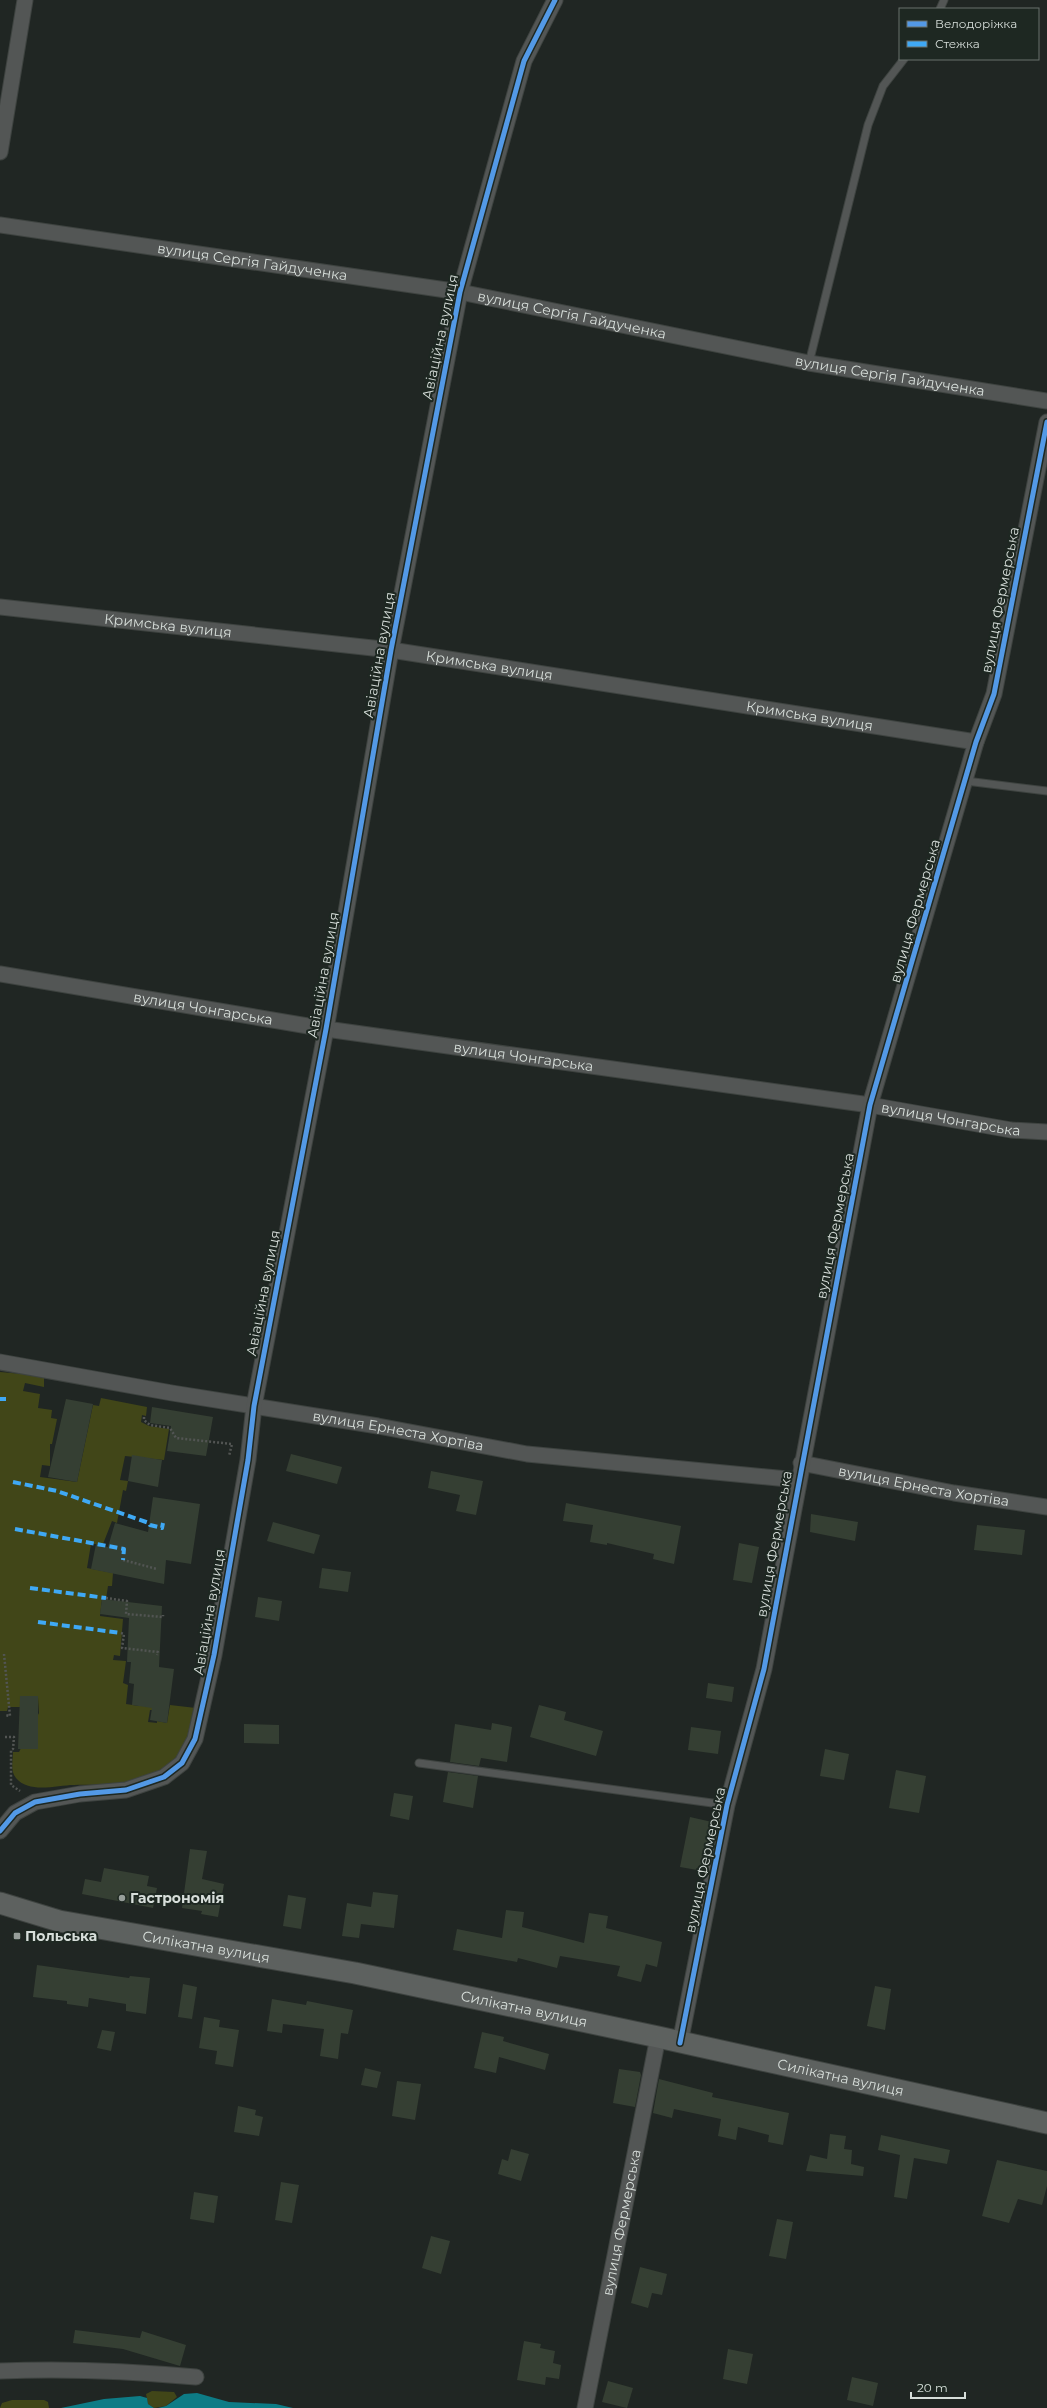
<svg xmlns="http://www.w3.org/2000/svg" width="1047" height="2408" viewBox="0 0 1047 2408" font-family="Montserrat,sans-serif">
<style>
.green{fill:#414618}
.water{fill:#0d7c86}
.building{fill:#353f33}
.lines{fill:none;stroke-linecap:round;stroke-linejoin:round}
.lane-casing{stroke:#3e4340;stroke-width:9}
.street-casing{stroke:#3e4340;stroke-width:17}
.secondary-casing{stroke:#3e4340;stroke-width:23}
.path{stroke:#525553;stroke-width:2.5;stroke-dasharray:2 2;stroke-linecap:butt}
.lane{stroke:#535655;stroke-width:7}
.street{stroke:#535655;stroke-width:15}
.secondary{stroke:#5d615f;stroke-width:21}
.quiet{stroke:#3fa9f5;stroke-width:4;stroke-dasharray:8 4;stroke-linecap:butt}
.cycleway-casing{stroke:#1e2822;stroke-width:8}
.cycleway{stroke:#5399e6;stroke-width:5}
.poi-dot{fill:#979e9a;stroke:#1e2822;stroke-width:1.5}
.labels{text-anchor:middle;stroke-width:4;stroke-linejoin:round;paint-order:stroke}
.street-label{font-size:14px;fill:#d7deda;stroke:#1e2822}
.poi-label{font-size:14px;font-weight:bold;fill:#d7deda;stroke:#1e2822;text-anchor:start}
</style>
<rect width="100%" height="100%" fill="#202623"/>
<g class="green">
<path d="M0 1372 44 1376V1387L25 1383 23 1391 40 1394 38 1408 52 1410 51 1418 57 1419 52 1444H50V1466L42 1465 40 1477 77 1482 93 1405 99 1406 101 1398 147 1407 146 1416 142 1415 141 1422 149 1426 169 1429 164 1460 125 1456 120 1480 128 1481 126 1491 123 1490 117 1523 112 1521 103 1544H91L87 1568 113 1573 112 1586H108L106 1599H102L100 1616 123 1619 120 1656 114 1655 113 1660 126 1661 123 1683 128 1685 126 1704 139 1706 140 1700 154 1702 153 1710H150L148 1722 157 1723V1721L167 1723 170 1705 196 1708C190 1734 184 1756 160 1772 135 1789 102 1784 74 1785 57 1785 29 1794 16 1778 10 1771 13 1760 13 1752H19L39 1713 38 1697 20 1696V1707H8L7 1711H0Z"/>
<path d="M152 2391 174 2392 177 2397 166 2406 154 2408 148 2404 146 2394Z"/>
<path d="M12 2400H44L48 2402 49 2408H0L2 2403Z"/>
</g>
<g class="water">
<path d="M197 2393 229 2402 276 2404 293 2408H158L166 2406 184 2394Z"/>
<path d="M140 2396 147 2398 148 2404 154 2408H61L104 2399Z"/>
</g>
<g class="building">
<path d="M66 1399 93 1404 77 1482 48 1477Z"/>
<path d="M152 1407 213 1417 206 1456 167 1451 171 1426 150 1423Z"/>
<path d="M291 1454 342 1467 337 1484 286 1471Z"/>
<path d="M132 1455 162 1460 158 1487 128 1481Z"/>
<path d="M431 1471 483 1481 476 1515 456 1511 460 1495 428 1488Z"/>
<path d="M153 1497 200 1504 191 1564 166 1560 164 1584 91 1569 96 1544 108 1547 115 1523 148 1532Z"/>
<path d="M566 1503 681 1526 674 1564 653 1559 654 1554 607 1543V1545L590 1542 593 1525 563 1521Z"/>
<path d="M811 1514 858 1522 855 1541 810 1532Z"/>
<path d="M273 1522 320 1535 314 1554 267 1541Z"/>
<path d="M977 1525 1025 1530 1022 1555 974 1550Z"/>
<path d="M739 1543 759 1547 752 1583 733 1580Z"/>
<path d="M322 1568 351 1572 348 1592 319 1588Z"/>
<path d="M258 1597 282 1601 279 1621 255 1617Z"/>
<path d="M102 1599 162 1606 159 1667 174 1669 167 1723 150 1720 152 1708 132 1705 134 1684 129 1683 131 1662H127L129 1618 100 1614Z"/>
<path d="M708 1683 734 1687 732 1702 706 1698Z"/>
<path d="M20 1696H38V1749H18Z"/>
<path d="M539 1705 566 1712 564 1720 603 1731 596 1756 530 1737Z"/>
<path d="M492 1723 512 1727 507 1762 481 1758 479 1766 450 1762 455 1724 491 1730Z"/>
<path d="M244 1724 279 1725V1744L244 1743Z"/>
<path d="M691 1727 721 1731 718 1754 688 1750Z"/>
<path d="M825 1749 849 1754 844 1780 820 1776Z"/>
<path d="M896 1770 926 1776 919 1813 889 1808Z"/>
<path d="M448 1772 478 1776 473 1808 443 1802Z"/>
<path d="M394 1793 413 1796 409 1820 390 1816Z"/>
<path d="M690 1817 712 1822 703 1871 680 1867Z"/>
<path d="M190 1849 207 1851 202 1879 224 1884 218 1917 201 1914 202 1911 182 1908Z"/>
<path d="M104 1868 149 1876 147 1886 157 1888 153 1908 82 1894 85 1879 101 1882Z"/>
<path d="M373 1892 398 1895 394 1928 361 1924 359 1938 342 1936 347 1903 371 1907Z"/>
<path d="M288 1895 306 1898 301 1929 283 1926Z"/>
<path d="M506 1910 524 1912 522 1927 584 1943 589 1913 608 1916 606 1928 662 1942 657 1967 646 1964 641 1982 617 1976 620 1966 560 1956 557 1968 518 1958 517 1962 453 1950 457 1929 502 1938Z"/>
<path d="M37 1965 129 1978 130 1976 150 1978 146 2014 126 2011V2004L89 1998 88 2007 67 2004V2001L33 1997Z"/>
<path d="M183 1984 197 1987 192 2019 178 2017Z"/>
<path d="M875 1986 891 1989 885 2030 867 2026Z"/>
<path d="M272 1999 306 2005 307 2001 353 2010 348 2034 341 2033 338 2059 320 2056 324 2029 283 2024 282 2033 267 2031Z"/>
<path d="M204 2017 220 2020 219 2027 239 2030 233 2067 215 2064 217 2051 199 2048Z"/>
<path d="M102 2030 115 2032 111 2051 97 2048Z"/>
<path d="M482 2032 504 2037 503 2041 549 2054 545 2070 499 2057 496 2073 474 2068Z"/>
<path d="M365 2068 381 2072 377 2088 361 2085Z"/>
<path d="M619 2069 640 2072 641 2075 635 2107 613 2103Z"/>
<path d="M659 2079 713 2093 712 2097 789 2113 783 2145 768 2142 769 2135 738 2127 736 2140 718 2136 721 2119 674 2109 672 2118 653 2113Z"/>
<path d="M397 2081 421 2084 415 2120 392 2116Z"/>
<path d="M238 2106 256 2110 255 2115 263 2117 259 2136 234 2132Z"/>
<path d="M830 2134 846 2136 844 2149 852 2150 851 2164 864 2167 863 2176 806 2171 810 2155 827 2159Z"/>
<path d="M881 2135 950 2150 947 2164 914 2158 907 2199 894 2197 900 2155 878 2150Z"/>
<path d="M511 2149 529 2154 521 2181 498 2174 502 2159 508 2161Z"/>
<path d="M997 2160 1047 2171V2186L1042 2205 1018 2199 1009 2223 982 2216Z"/>
<path d="M281 2182 299 2185 292 2223 275 2220Z"/>
<path d="M194 2192 218 2196 214 2223 190 2219Z"/>
<path d="M777 2219 793 2222 786 2259 769 2256Z"/>
<path d="M431 2236 450 2241 441 2274 422 2268Z"/>
<path d="M640 2267 667 2274 662 2295 652 2293 648 2308 631 2303Z"/>
<path d="M75 2330 140 2338 142 2331 186 2345 180 2366 123 2349 73 2343Z"/>
<path d="M524 2341 541 2344 540 2348 555 2351 553 2363 561 2365 559 2379 546 2377 545 2385 517 2380Z"/>
<path d="M728 2349 753 2354 747 2384 723 2379Z"/>
<path d="M852 2377 878 2383 873 2406 847 2400Z"/>
<path d="M608 2381 633 2388 627 2408 602 2402Z"/>
</g>
<g class="lines">
<g class="lane-casing">
<g id="lane">
<path d="M940 9 944 0"/>
<path d="M809 363 868 125 883 86 904 59"/>
<path d="M966 781 1047 791"/>
<path d="M419 1763 727 1805"/>
</g>
</g>
<g class="street-casing">
<g id="street">
<path d="M0 152 25 0"/>
<path id="s1" d="M0 225 460 292 809 363 1047 401"/>
<path id="s2" d="M0 607 391 650 976 742"/>
<path id="s3" d="M0 974 326 1029 870 1105 1011 1130 1047 1132"/>
<path id="s4" d="M0 1362 172 1393 378 1426 527 1454 798 1480"/>
<path id="s5" d="M801 1463 954 1493 1047 1507"/>
<path d="M0 1831 15 1813 35 1802 80 1794 126 1790 164 1777 182 1763 195 1739 214 1655 248 1460 254 1406 326 1029 391 650 460 292 524 61 555 0"/>
<path d="M680 2043 727 1805 764 1669 870 1105 976 742 994 694 1047 422"/>
<path d="M0 2371C66 2368 130 2371 196 2377"/>
<path id="s6" d="M585 2408 658 2037"/>
</g>
</g>
<g class="secondary-casing">
<g id="secondary">
<path id="s7" d="M0 1903 59 1921 355 1973 658 2037 1047 2123"/>
</g>
</g>
<g class="path">
<path d="M144 1417V1420L150 1425 170 1428 176 1438 232 1444 229 1456"/>
<path d="M123 1560 157 1569"/>
<path d="M106 1598 127 1601 126 1614 163 1617V1615"/>
<path d="M121 1633 124 1634 122 1648 158 1652 157 1655"/>
<path d="M4 1654 10 1716 5 1715"/>
<path d="M5 1737H14L13 1749 11 1750V1785L20 1791"/>
</g>
<use href="#lane" class="lane"/>
<use href="#street" class="street"/>
<use href="#secondary" class="secondary"/>
<g class="quiet">
<path d="M0 1399H6"/>
<path d="M13 1482 57 1491 149 1523 150 1525 162 1528 163 1523"/>
<path d="M15 1529 124 1549 123 1560"/>
<path d="M30 1588 106 1598"/>
<path d="M38 1622 121 1633"/>
</g>
<g class="cycleway-casing">
<g id="cycleway">
<path d="M0 1831 15 1813 35 1802 80 1794 126 1790 164 1777 182 1763 195 1739 214 1655 248 1460 254 1406 326 1029 391 650 460 292 524 61 555 0"/>
<path d="M680 2043 727 1805 764 1669 870 1105 976 742 994 694 1047 422"/>
</g>
</g>
<use href="#cycleway" class="cycleway"/>
</g>
<g class="poi-dot">
<circle cx="122" cy="1898" r="4"/>
<rect x="13" y="1932" width="8" height="8" rx="2"/>
</g>
<g class="labels">
<g class="street-label">
<text dy="5" stroke="none"><textPath href="#s1" startOffset="255">вулиця Сергія Гайдученка</textPath></text>
<text dy="5" stroke="none"><textPath href="#s1" startOffset="579">вулиця Сергія Гайдученка</textPath></text>
<text transform="translate(440 337) rotate(-78)" y="5">Авіаційна вулиця</text>
<text dy="5" stroke="none"><textPath href="#s1" startOffset="903">вулиця Сергія Гайдученка</textPath></text>
<text transform="translate(1000 600) rotate(-79)" y="5">вулиця Фермерська</text>
<text dy="5" stroke="none"><textPath href="#s2" startOffset="169">Кримська вулиця</textPath></text>
<text transform="translate(379 655) rotate(-80)" y="5">Авіаційна вулиця</text>
<text dy="5" stroke="none"><textPath href="#s2" startOffset="493">Кримська вулиця</textPath></text>
<text dy="5" stroke="none"><textPath href="#s2" startOffset="817">Кримська вулиця</textPath></text>
<text transform="translate(915 911) rotate(-74)" y="5">вулиця Фермерська</text>
<text transform="translate(323 975) rotate(-80)" y="5">Авіаційна вулиця</text>
<text dy="5" stroke="none"><textPath href="#s3" startOffset="206">вулиця Чонгарська</textPath></text>
<text dy="5" stroke="none"><textPath href="#s3" startOffset="530">вулиця Чонгарська</textPath></text>
<text dy="5" stroke="none"><textPath href="#s3" startOffset="962">вулиця Чонгарська</textPath></text>
<text transform="translate(835 1226) rotate(-79)" y="5">вулиця Фермерська</text>
<text transform="translate(263 1293) rotate(-79)" y="5">Авіаційна вулиця</text>
<text dy="5" stroke="none"><textPath href="#s4" startOffset="404">вулиця Ернеста Хортіва</textPath></text>
<text dy="5" stroke="none"><textPath href="#s5" startOffset="125">вулиця Ернеста Хортіва</textPath></text>
<text transform="translate(774 1544) rotate(-80)" y="5">вулиця Фермерська</text>
<text transform="translate(209 1612) rotate(-80)" y="5">Авіаційна вулиця</text>
<text transform="translate(705 1860) rotate(-78)" y="5">вулиця Фермерська</text>
<text dy="5" stroke="none"><textPath href="#s7" startOffset="211">Силікатна вулиця</textPath></text>
<text dy="5" stroke="none"><textPath href="#s7" startOffset="535">Силікатна вулиця</textPath></text>
<text dy="5" stroke="none"><textPath href="#s7" startOffset="859">Силікатна вулиця</textPath></text>
<text dy="5" stroke="none"><textPath href="#s6" startOffset="189">вулиця Фермерська</textPath></text>
</g>
<g class="poi-label">
<text x="130" y="1903">Гастрономія</text>
<text x="25" y="1941">Польська</text>
</g>
</g>
<rect x="899" y="8" width="140" height="52" fill="#1e2822" stroke="#68716c"/>
<rect x="907" y="21" width="20" height="6" fill="#5399e6" stroke="#68716c"/>
<text x="935" y="28" font-size="12" fill="#d7deda">Велодоріжка</text>
<rect x="907" y="41" width="20" height="6" fill="#3fa9f5" stroke="#68716c"/>
<text x="935" y="48" font-size="12" fill="#d7deda">Стежка</text>
<path d="M911 2392v6h54v-6" fill="none" stroke="#d7deda" stroke-width="2"/>
<text x="917" y="2392" font-size="12" fill="#d7deda" stroke="#1e2822" stroke-width="3" paint-order="stroke">20 m</text>
</svg>
